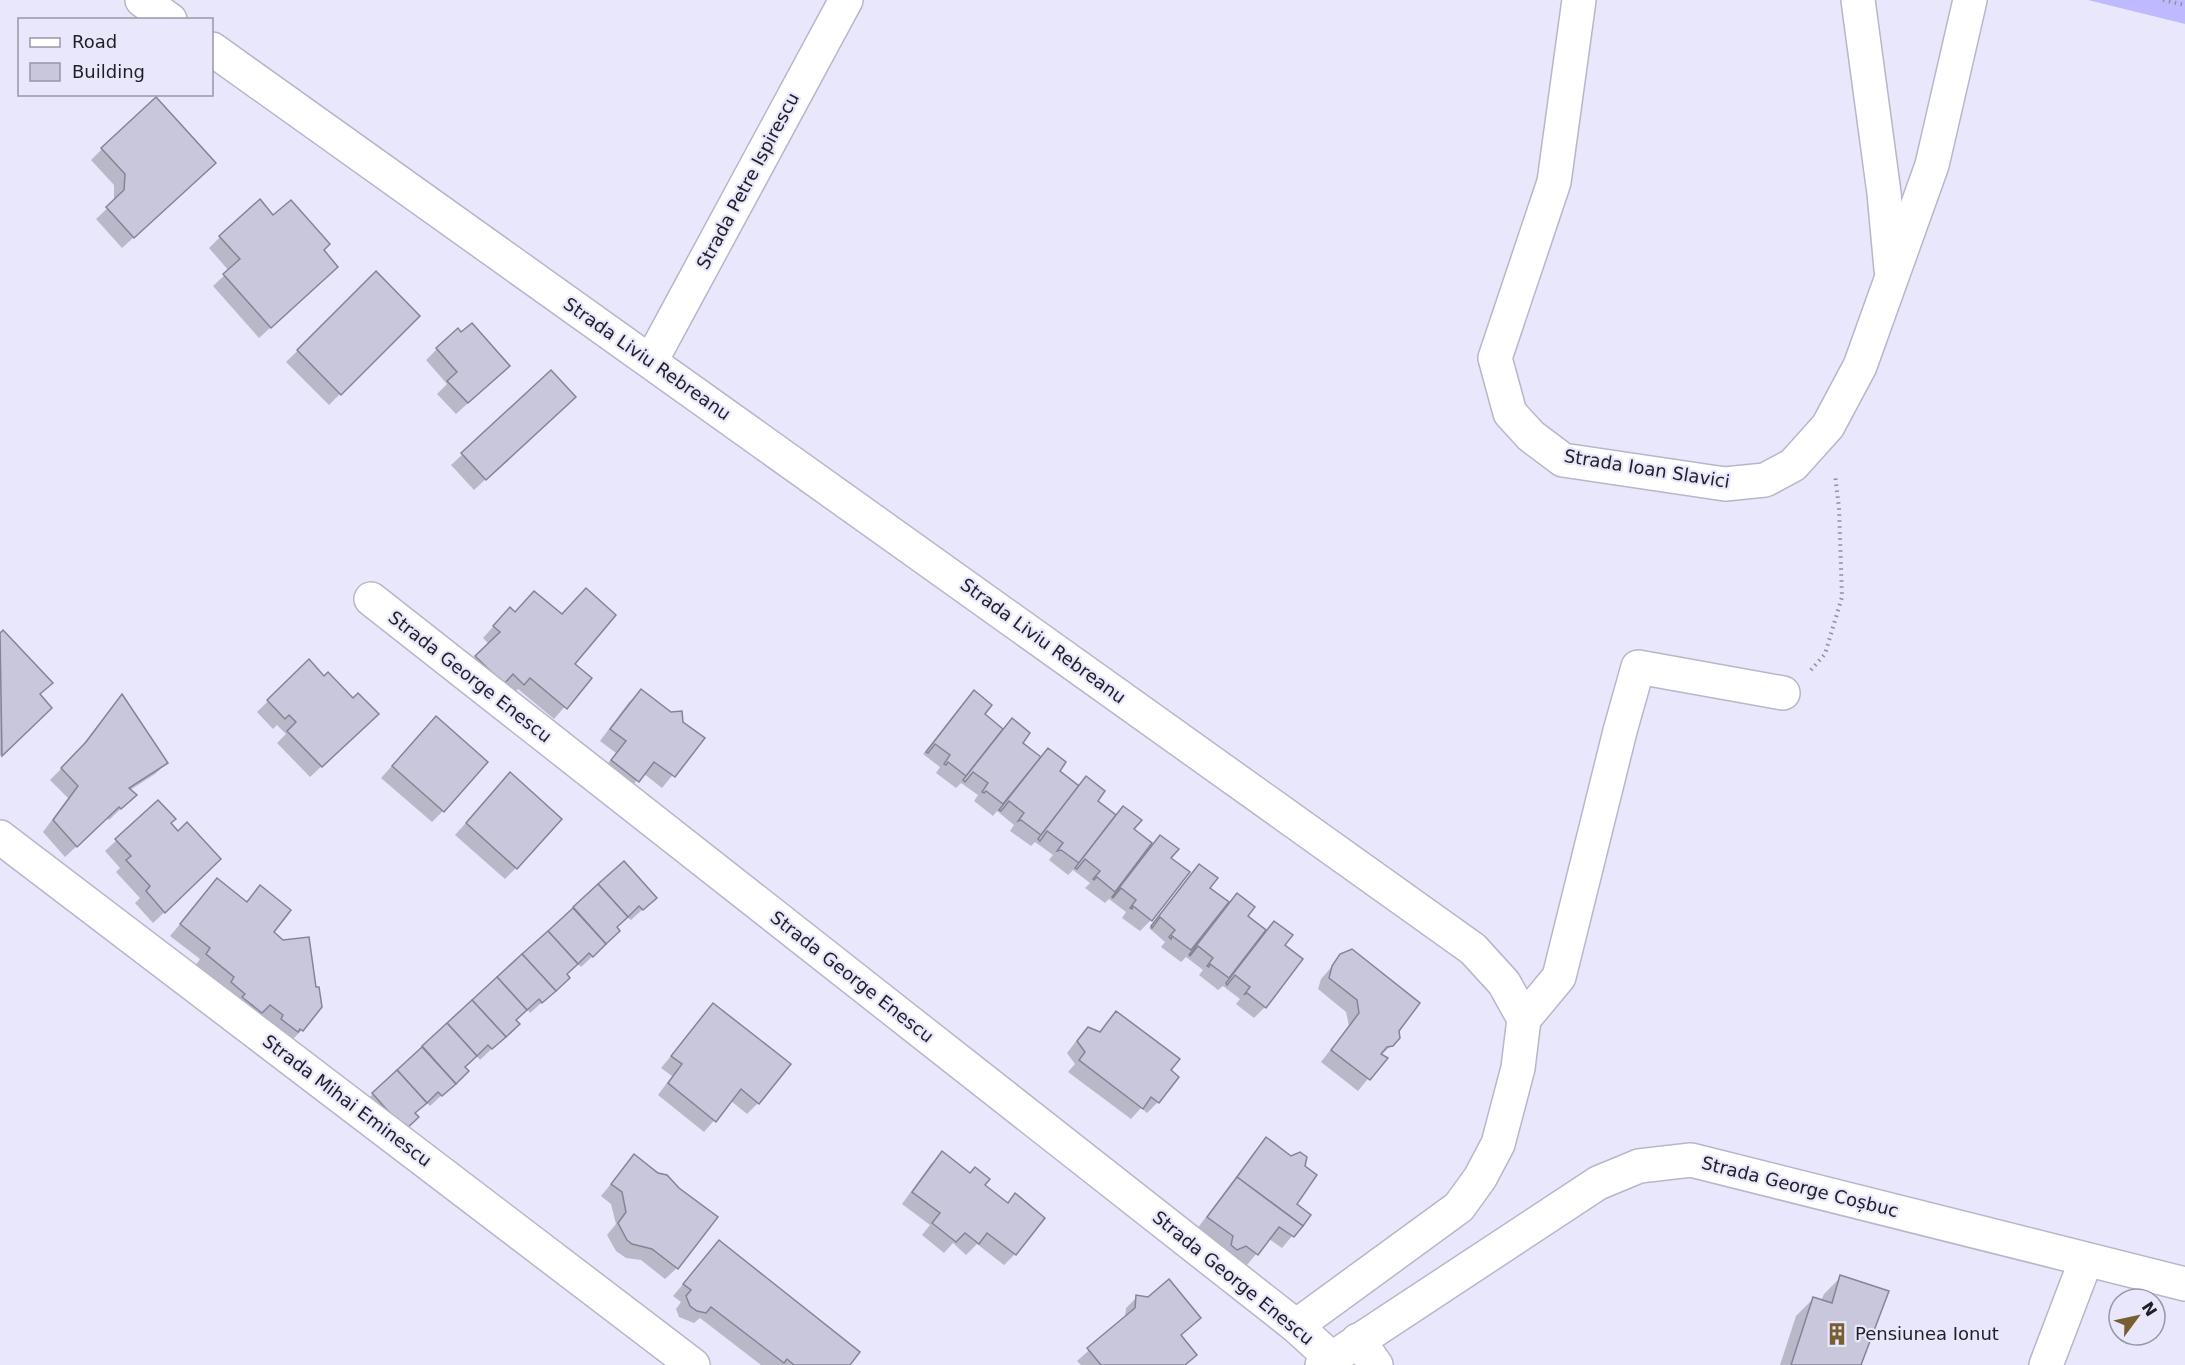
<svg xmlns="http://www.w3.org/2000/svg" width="2185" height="1365" viewBox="0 0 2185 1365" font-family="'DejaVu Sans',sans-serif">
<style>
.green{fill:#bfb9ff}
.shadow{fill:#0003}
.building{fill:#c8c7dc;stroke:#858497;stroke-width:1.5}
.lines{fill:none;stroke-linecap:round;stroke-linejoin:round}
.street-casing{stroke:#b7b6ca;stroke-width:36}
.path{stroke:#90909e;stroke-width:4;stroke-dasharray:1.5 4.5;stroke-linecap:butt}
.street{stroke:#fff;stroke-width:33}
.labels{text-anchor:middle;stroke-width:4.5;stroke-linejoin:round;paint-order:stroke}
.street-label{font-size:18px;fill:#1f1f26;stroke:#e8e7fc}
.poi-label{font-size:18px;fill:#1f1f26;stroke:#e8e7fc;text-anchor:start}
</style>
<rect width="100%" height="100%" fill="#e8e7fc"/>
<path class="green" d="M2088 0H2185V24Z"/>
<g class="shadow">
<path d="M102 149 203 174 122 248 96 219 114 202V185L91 160Z"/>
<path d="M273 217 322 250 325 278 259 338 213 286 229 271 209 248 220 237Z"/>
<path d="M376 274 418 316 329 405 286 362Z"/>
<path d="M437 349 497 377 456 414 437 394 447 384 426 360Z"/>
<path d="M562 408 474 490 451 465 463 454Z"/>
<path d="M514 613 561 616 573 664 590 678 554 719 518 689 512 695 465 668 489 644 483 638 498 621Z"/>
<path d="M3 632 39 695V719L0 756V635Z"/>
<path d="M309 661 366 725 310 777 277 743 286 734 277 725 273 729 257 712Z"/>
<path d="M641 691 703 738 662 788 643 773 627 792 601 772 616 753 600 741 629 702Z"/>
<path d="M974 692 983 715 1002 730 1012 720 1021 743 1040 758 1048 750 1058 771 1115 816 1123 808 1132 829 1152 845 1160 837 1169 859 1151 920 1140 931 1122 918 1126 912 1109 899 1105 903 1085 888 1090 883 1073 870 1068 875 1049 860 1053 855 1035 842 1031 846 1010 831 1014 825 997 811 993 816 974 801 978 795 961 783 956 788 936 773 940 767 923 754 963 703Z"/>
<path d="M122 697 167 763 155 774 130 790 135 795 109 820 107 818 65 857 43 832 68 798 50 780 75 755 111 708Z"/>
<path d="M425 729 443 811 432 822 381 778Z"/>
<path d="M499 786 516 868 505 879 455 835Z"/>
<path d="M158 802 170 823 208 871 153 923 135 903 140 898 116 872 120 868 105 851Z"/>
<path d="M624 863 643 909 631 920 627 917 615 928 607 943 581 967 577 963 565 974 557 989 530 1013 527 1009 514 1021 506 1035 480 1060 476 1055 464 1067 456 1082 430 1106 426 1102 414 1114 393 1140 361 1105Z"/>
<path d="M1199 866 1208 888 1228 903 1237 895 1246 916 1266 931 1274 923 1283 945 1265 1007 1254 1018 1236 1004 1240 999 1223 986 1218 990 1199 975 1203 970 1186 957 1181 962 1161 947 1165 942 1149 928 1188 878Z"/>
<path d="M217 880 245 903 260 887 302 1030 291 1041 195 966 200 959 170 936Z"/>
<path d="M1341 956 1392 1045 1381 1055 1385 1058 1358 1091 1321 1062 1349 1026 1346 1012 1318 989 1321 979Z"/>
<path d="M714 1005 758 1103 747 1114 731 1101 704 1132 658 1095 672 1076 661 1068Z"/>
<path d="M1117 1013 1169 1071 1158 1102 1147 1113 1141 1108 1131 1119 1068 1072 1075 1064 1067 1053 1077 1040 1089 1029 1099 1033Z"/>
<path d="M1266 1139 1295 1204 1309 1216 1282 1248 1269 1239 1246 1266 1197 1229 1255 1151Z"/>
<path d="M942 1153 1007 1204 1015 1195V1254L1004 1265 977 1244 966 1255 953 1243 944 1253 922 1235 930 1225 902 1204 931 1164Z"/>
<path d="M634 1156 677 1268 665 1279 641 1260 626 1258 616 1251 607 1235 616 1224 611 1204 601 1196Z"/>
<path d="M719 1242 848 1365H761L700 1318 694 1323 679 1317 676 1309 681 1302 673 1296Z"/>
<path d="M1841 1277 1859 1365H1780L1796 1316 1813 1299 1821 1301 1824 1294Z"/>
<path d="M1137 1297 1199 1318 1180 1336 1195 1355 1185 1365H1081L1077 1361 1125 1318 1126 1308Z"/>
</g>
<g class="building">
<path d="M156 97 216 163 134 238 106 207 124 190 125 174 101 148Z"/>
<path d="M260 199 273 215 291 200 330 244 324 250 338 267 271 328 223 274 240 259 219 236Z"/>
<path d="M376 271 420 316 341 395 297 350Z"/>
<path d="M472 323 510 366 468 403 447 381 457 372 436 348 458 328 461 332Z"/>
<path d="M551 370 576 397 486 480 461 453Z"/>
<path d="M586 588 616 615 575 664 592 678 567 709 530 678 524 685 513 674 504 684 475 656 500 632 493 626 510 607 515 612 534 591 562 614Z"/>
<path d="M3 630 53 683 40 694 52 708 2 756 0 633Z"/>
<path d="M309 659 324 676 328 672 353 698 358 693 379 714 322 767 287 731 296 722 289 715 285 719 267 700Z"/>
<path d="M641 689 671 712 682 711 683 722 705 738 675 777 654 762 639 782 611 760 626 741 610 729Z"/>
<path d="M974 690 992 705 985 714 1003 729 966 776 948 762 946 765 944 764 950 755 935 744 928 753 926 752Z"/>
<path d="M122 694 168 763 129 788 137 795 121 809 119 807 77 847 53 820 78 786 61 768 86 742Z"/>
<path d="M436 716 488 762 444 812 392 766Z"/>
<path d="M1012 718 1030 733 1023 743 1041 757 1003 804 986 791 984 793 982 792 988 783 973 772 965 782 963 780Z"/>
<path d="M1048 748 1066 762 1060 771 1079 786 1041 835 1021 820 1018 821 1024 813 1009 801 1001 811 999 810Z"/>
<path d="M510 772 562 819 517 869 466 823Z"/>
<path d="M1086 776 1105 791 1098 801 1116 815 1079 863 1061 850 1057 851 1063 843 1047 831 1040 841 1038 839Z"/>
<path d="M158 800 176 819 171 823 178 831 187 822 221 859 165 913 146 891 150 886 126 860 131 856 115 839Z"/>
<path d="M1123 806 1142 820 1134 829 1152 843 1115 892 1097 877 1094 880 1093 879 1100 871 1085 859 1077 869 1075 868Z"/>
<path d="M1160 835 1179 849 1171 858 1190 872 1152 921 1133 906 1132 909 1130 908 1136 900 1121 888 1113 898 1112 897Z"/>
<path d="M624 861 657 898 643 910 639 906 628 917 598 884Z"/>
<path d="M1199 864 1218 878 1210 888 1229 902 1191 950 1172 936 1171 939 1169 937 1175 930 1160 917 1152 928 1151 926Z"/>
<path d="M217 878 247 902 260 885 291 910 274 932 283 940 309 937 316 987H319L322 1007 303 1031 300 1029 298 1032 281 1019 283 1015 270 1005 262 1013 242 997 245 994 231 982 234 977 206 954 210 948 180 924Z"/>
<path d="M598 884 628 917 617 927 620 931 606 944 573 907Z"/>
<path d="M1237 893 1255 907 1248 916 1266 930 1229 978 1210 964 1209 967 1207 966 1213 958 1198 946 1190 956 1189 955Z"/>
<path d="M573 908 606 944 593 957 589 953 578 964 548 931Z"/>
<path d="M1274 921 1293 935 1285 945 1303 959 1266 1008 1247 993 1244 995 1250 987 1235 975 1227 985 1226 983Z"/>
<path d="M548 931 578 964 567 974 570 978 556 991 522 954Z"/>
<path d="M1352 949 1420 1003 1399 1031 1400 1038 1393 1046 1387 1047 1381 1054 1388 1058 1370 1080 1331 1050 1359 1013 1357 1000 1329 978 1332 966 1340 954Z"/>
<path d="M522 954 556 991 542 1003 539 999 527 1010 497 977Z"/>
<path d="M497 977 527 1010 516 1020 520 1024 506 1037 472 1000Z"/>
<path d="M472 1000 506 1037 492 1049 488 1045 477 1056 447 1023Z"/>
<path d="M713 1003 791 1064 759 1104 741 1089 716 1122 668 1083 682 1064 671 1056Z"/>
<path d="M1116 1011 1180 1059 1171 1070 1179 1077 1159 1103 1151 1097 1143 1109 1079 1060 1085 1052 1077 1041 1088 1027 1100 1032Z"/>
<path d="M447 1023 477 1056 465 1067 469 1071 456 1084 422 1046Z"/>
<path d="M422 1047 456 1084 442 1096 438 1092 427 1103 397 1070Z"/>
<path d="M397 1070 427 1103 415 1113 419 1117 405 1130 372 1093Z"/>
<path d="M1266 1137 1291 1156 1300 1152 1307 1157 1305 1166 1317 1175 1297 1204 1311 1215 1303 1226 1237 1177Z"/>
<path d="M942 1151 970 1173 975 1167 990 1179 985 1185 1008 1203 1015 1193 1045 1218 1016 1255 987 1233 979 1244 965 1233 956 1242 932 1223 940 1213 912 1192Z"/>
<path d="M634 1154 658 1173 667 1175 679 1188 718 1217 678 1269 652 1249 632 1244 627 1240 618 1223 626 1212 622 1192 611 1184Z"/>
<path d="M1237 1177 1303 1226 1294 1237 1279 1227 1258 1255 1246 1246 1237 1250 1231 1245 1233 1236 1207 1217Z"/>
<path d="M719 1240 860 1352 850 1365H794L787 1359 784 1363 711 1307 706 1313 697 1311 690 1306 686 1296 691 1290 683 1284Z"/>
<path d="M1840 1275 1889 1291 1861 1365H1791L1813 1297 1832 1303Z"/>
<path d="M1169 1279 1201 1318 1181 1335 1197 1355 1185 1365H1101L1087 1348 1135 1308 1136 1295 1148 1297Z"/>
</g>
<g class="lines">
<g class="street-casing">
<g id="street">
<path d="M142 0 170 20"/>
<path d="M1579 0 1554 182 1495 358 1510 413 1531 436 1563 460 1725 484 1765 480 1793 465 1828 426 1860 366 1932 165 1970 0"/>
<path d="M1858 0 1884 193 1891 269"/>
<path d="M212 49 1473 949 1504 983 1524 1019 1518 1068 1498 1144 1480 1178 1459 1207 1296 1326"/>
<path d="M651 361 846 0"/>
<path d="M371 599 1296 1326 1331 1358"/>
<path d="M0 837 693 1365"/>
<path d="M1524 1019 1559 977 1620 731 1638 667 1783 693"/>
<path d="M1358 1340 1376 1365"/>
<path d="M1322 1365 1598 1183 1639 1166 1691 1160 2185 1284"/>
<path d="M2046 1365 2086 1260"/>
</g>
</g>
<g class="path">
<path d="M2163 0 2185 5"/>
<path d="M1811 670 1825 654 1842 597 1839 508 1835 475"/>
</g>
<use href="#street" class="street"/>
</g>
<defs>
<g id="building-bare" transform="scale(1.8)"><path d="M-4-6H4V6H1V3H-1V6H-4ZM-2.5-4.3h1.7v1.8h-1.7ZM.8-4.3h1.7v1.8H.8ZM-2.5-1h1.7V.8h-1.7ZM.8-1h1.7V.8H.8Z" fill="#795e30" stroke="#e8e7fc" stroke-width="2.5" paint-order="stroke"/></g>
</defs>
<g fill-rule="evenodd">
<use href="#building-bare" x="1837" y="1334"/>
</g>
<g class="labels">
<g class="street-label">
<text transform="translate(748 181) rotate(-62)" y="6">Strada Petre Ispirescu</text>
<text transform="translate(647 359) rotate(35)" y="6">Strada Liviu Rebreanu</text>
<text transform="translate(1647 469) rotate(9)" y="6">Strada Ioan Slavici</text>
<text transform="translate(1043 641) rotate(36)" y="6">Strada Liviu Rebreanu</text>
<text transform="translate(470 677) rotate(38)" y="6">Strada George Enescu</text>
<text transform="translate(852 977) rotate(38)" y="6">Strada George Enescu</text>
<text transform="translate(347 1101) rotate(37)" y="6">Strada Mihai Eminescu</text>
<text transform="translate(1800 1187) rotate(14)" y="6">Strada George Coșbuc</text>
<text transform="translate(1233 1278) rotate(39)" y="6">Strada George Enescu</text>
</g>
<g class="poi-label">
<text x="1855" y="1340">Pensiunea Ionut</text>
</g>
</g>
<rect x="18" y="18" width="195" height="78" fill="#e8e7fc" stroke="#9897a6" stroke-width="1.5"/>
<rect x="30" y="38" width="30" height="9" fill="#ffffff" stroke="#9897a6" stroke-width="1.5"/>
<text x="72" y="48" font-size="18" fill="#1f1f26">Road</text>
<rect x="30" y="63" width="30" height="18" fill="#c8c7dc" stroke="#9897a6" stroke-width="1.5"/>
<text x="72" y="78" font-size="18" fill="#1f1f26">Building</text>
<g transform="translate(2137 1317) rotate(57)"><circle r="28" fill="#e8e7fc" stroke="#9897a6" stroke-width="1.5"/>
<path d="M0-4.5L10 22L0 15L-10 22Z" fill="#795e30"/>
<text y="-9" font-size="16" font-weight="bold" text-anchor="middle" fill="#1f1f26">N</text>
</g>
</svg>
